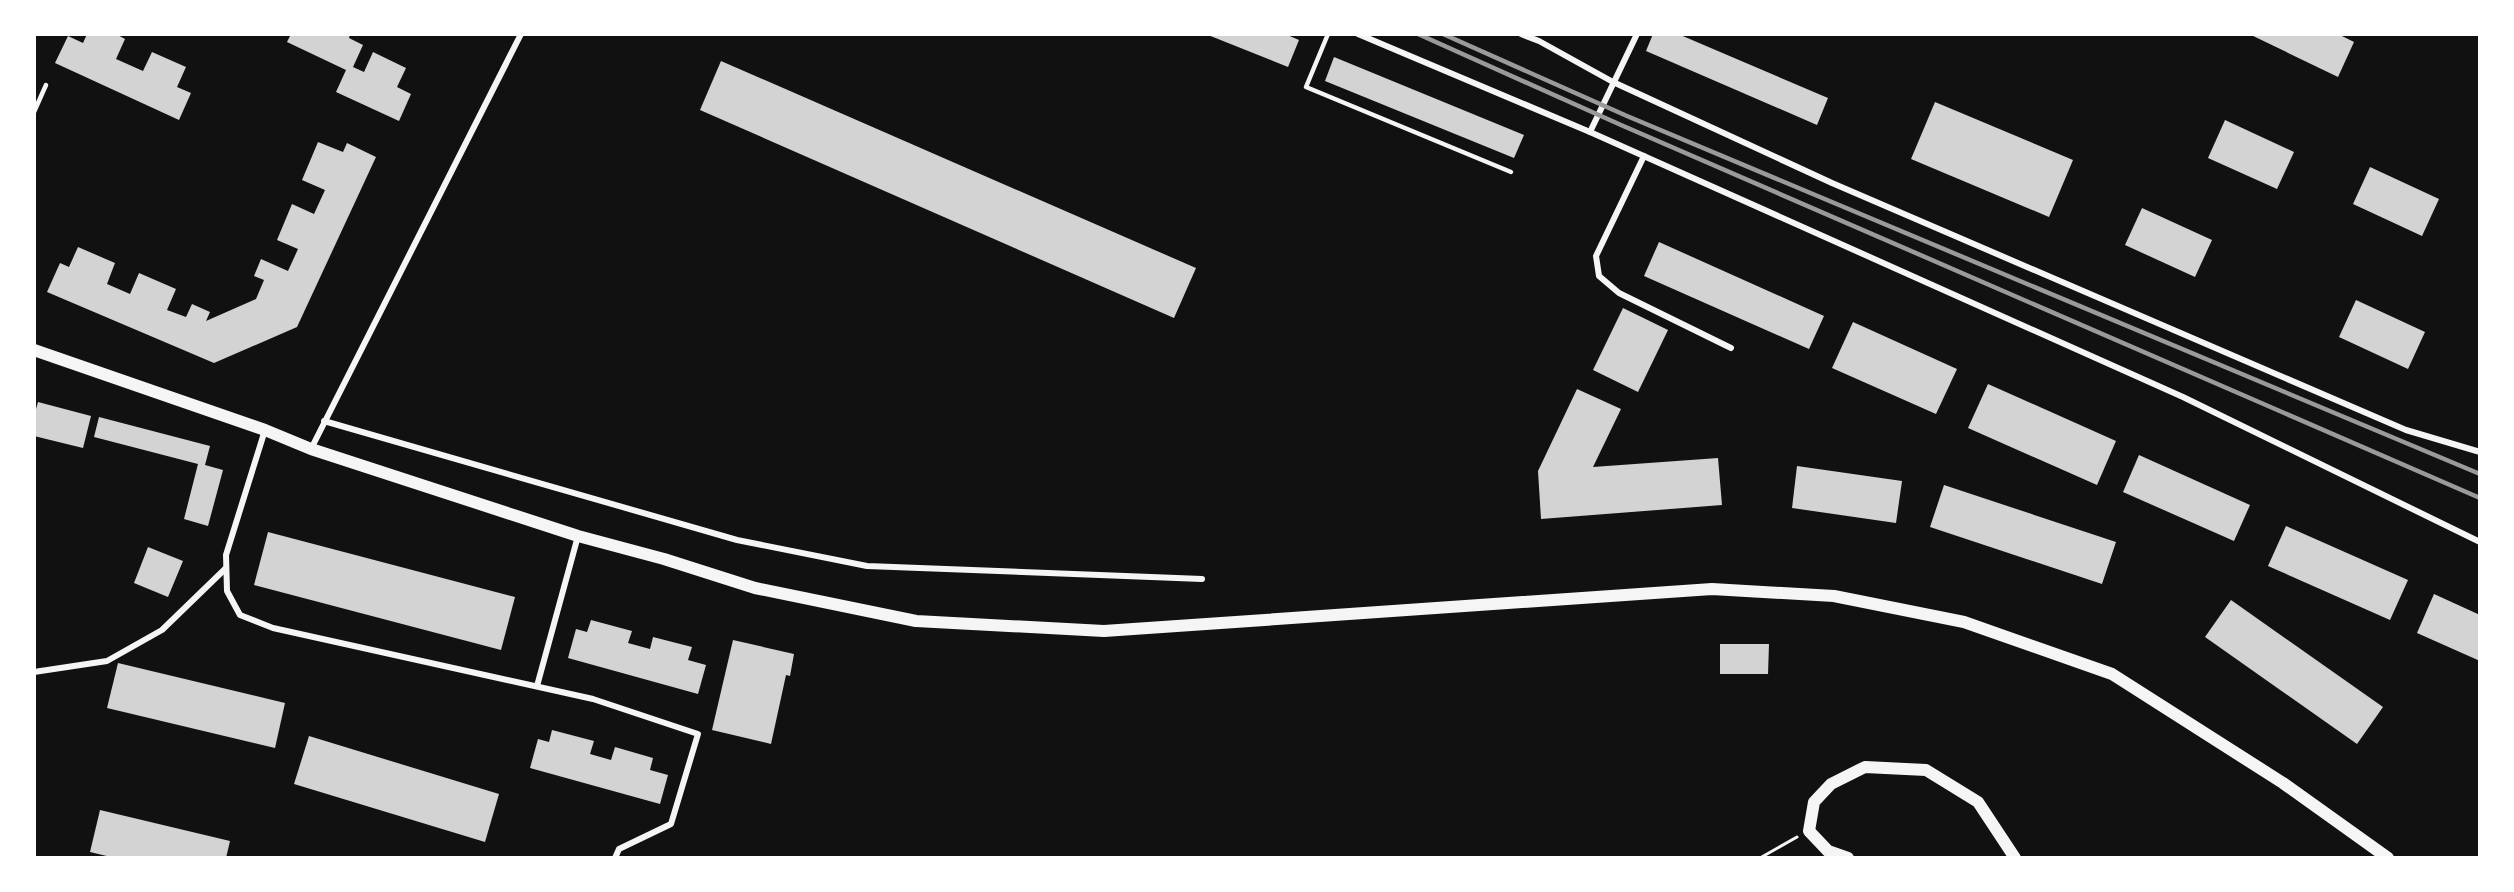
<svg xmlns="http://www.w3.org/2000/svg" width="2514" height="892" viewBox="0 0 2514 892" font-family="'DejaVu Sans',sans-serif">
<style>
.building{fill:#d3d3d3}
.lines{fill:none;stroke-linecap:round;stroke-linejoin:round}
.path{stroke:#f5f5f5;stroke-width:3}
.service{stroke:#f5f5f5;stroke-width:4.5}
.minor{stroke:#f5f5f5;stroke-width:6}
.secondary{stroke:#f5f5f5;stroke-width:12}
.rail{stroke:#9a9a9a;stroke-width:4.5}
</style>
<rect width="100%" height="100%" fill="#111"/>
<g class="building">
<path d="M87 34H116L125 39 116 59 143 71 152 52 186 67 177 87 191 93 179 120 55 63 68 36 83 43Z"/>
<path d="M291 34H350L349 38 363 45 353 67 364 72 373 52 406 68 397 87 411 94 399 121 336 92 346 70 287 42Z"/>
<path d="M1285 34 1299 40 1288 67 1208 35Z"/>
<path d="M1653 34H1678L1828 98 1817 125 1646 51Z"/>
<path d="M2249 34H2338L2354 42 2338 77Z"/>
<path d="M1334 57 1524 135 1514 158 1325 81Z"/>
<path d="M721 61 1196 268 1174 318 700 110Z"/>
<path d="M1935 102 2073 160 2049 217 1911 159Z"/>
<path d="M2225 120 2294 152 2277 189 2208 158Z"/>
<path d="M318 142 343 152 347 143 376 157 297 327 214 363 47 292 60 263 69 267 78 247 115 263 107 284 130 294 139 273 176 289 167 310 186 317 192 304 210 312 206 321 256 299 264 280 254 276 261 259 288 271 298 249 277 240 292 204 314 214 325 190 302 180Z"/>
<path d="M2370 167 2439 199 2422 236 2353 204Z"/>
<path d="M2142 208 2212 240 2195 277 2125 245Z"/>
<path d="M1659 242 1824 316 1809 349 1644 276Z"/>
<path d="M2356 300 2425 332 2408 369 2339 337Z"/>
<path d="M1623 308 1668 330 1638 392 1593 370Z"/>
<path d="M1853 322 1957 369 1936 414 1832 368Z"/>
<path d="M1988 384 2116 441 2097 485 1968 428Z"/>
<path d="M1577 389 1621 409 1593 467 1718 458 1722 505 1541 519 1538 471Z"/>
<path d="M38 402 91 416 83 448 34 436V416Z"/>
<path d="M99 417 210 446 205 465 223 470 208 526 184 519 198 464 94 437Z"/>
<path d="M2139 455 2250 505 2234 541 2123 492Z"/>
<path d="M1797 466 1902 481 1896 523 1792 508Z"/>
<path d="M1944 485 2116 542 2102 584 1930 527Z"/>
<path d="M2286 526 2408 580 2390 620 2268 566Z"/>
<path d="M268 532 515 597 501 650 254 585Z"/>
<path d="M148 547 183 561 168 597 134 583Z"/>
<path d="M2434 594 2480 615V661L2417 633Z"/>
<path d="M2231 600 2383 707 2357 744 2205 637Z"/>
<path d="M591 620 632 631 628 643 650 649 653 637 692 647 688 660 706 665 698 694 568 658 576 629 587 632Z"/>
<path d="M733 640 794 654 790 676 786 675 771 744 712 730Z"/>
<path d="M1720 644H1769L1768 674H1720Z"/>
<path d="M118 663 285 703 275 748 107 708Z"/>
<path d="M552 730 594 741 590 754 611 760 615 747 653 758 650 770 668 775 660 804 530 768 538 739 549 742Z"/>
<path d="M309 736 499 794 485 842 294 784Z"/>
<path d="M100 810 230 841 226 858H115L90 852Z"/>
</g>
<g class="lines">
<path class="path" d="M1760 858 1797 837"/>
<g class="service">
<path d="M1328 34 1306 87 1511 172"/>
<path d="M34 112 46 85"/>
</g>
<g class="minor">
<path d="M1358 34 1590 132 2183 397 2480 542"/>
<path d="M1521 34 1539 41 1613 82 1832 183 2406 430 2480 452"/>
<path d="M1590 132 1637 34"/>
<path d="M1644 156 1596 256 1599 276 1619 293 1731 348"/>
<path d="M324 421 737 540 867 566 1202 579"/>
<path d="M265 430 226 555 227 591 240 615 273 628 593 699 698 734 671 824 619 849 615 858"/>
<path d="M311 449 521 34"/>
<path d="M34 672 107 661 162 630 226 568"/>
<path d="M537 686 578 536"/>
</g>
<g class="secondary">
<path d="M34 350 265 430 311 449 578 536 664 559 755 588 916 621 1104 631 1712 589 1834 596 1964 622 2112 674 2283 783 2388 858"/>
<path d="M1848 858 1828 851 1809 831 1814 802 1831 784 1865 767 1926 770 1978 802 2015 858"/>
</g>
<g class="rail">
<path d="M1418 34 1621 125 2480 498"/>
<path d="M1443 34 1627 116 2480 474"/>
</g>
</g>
<rect width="2514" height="892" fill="none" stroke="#ffffff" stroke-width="72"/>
</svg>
